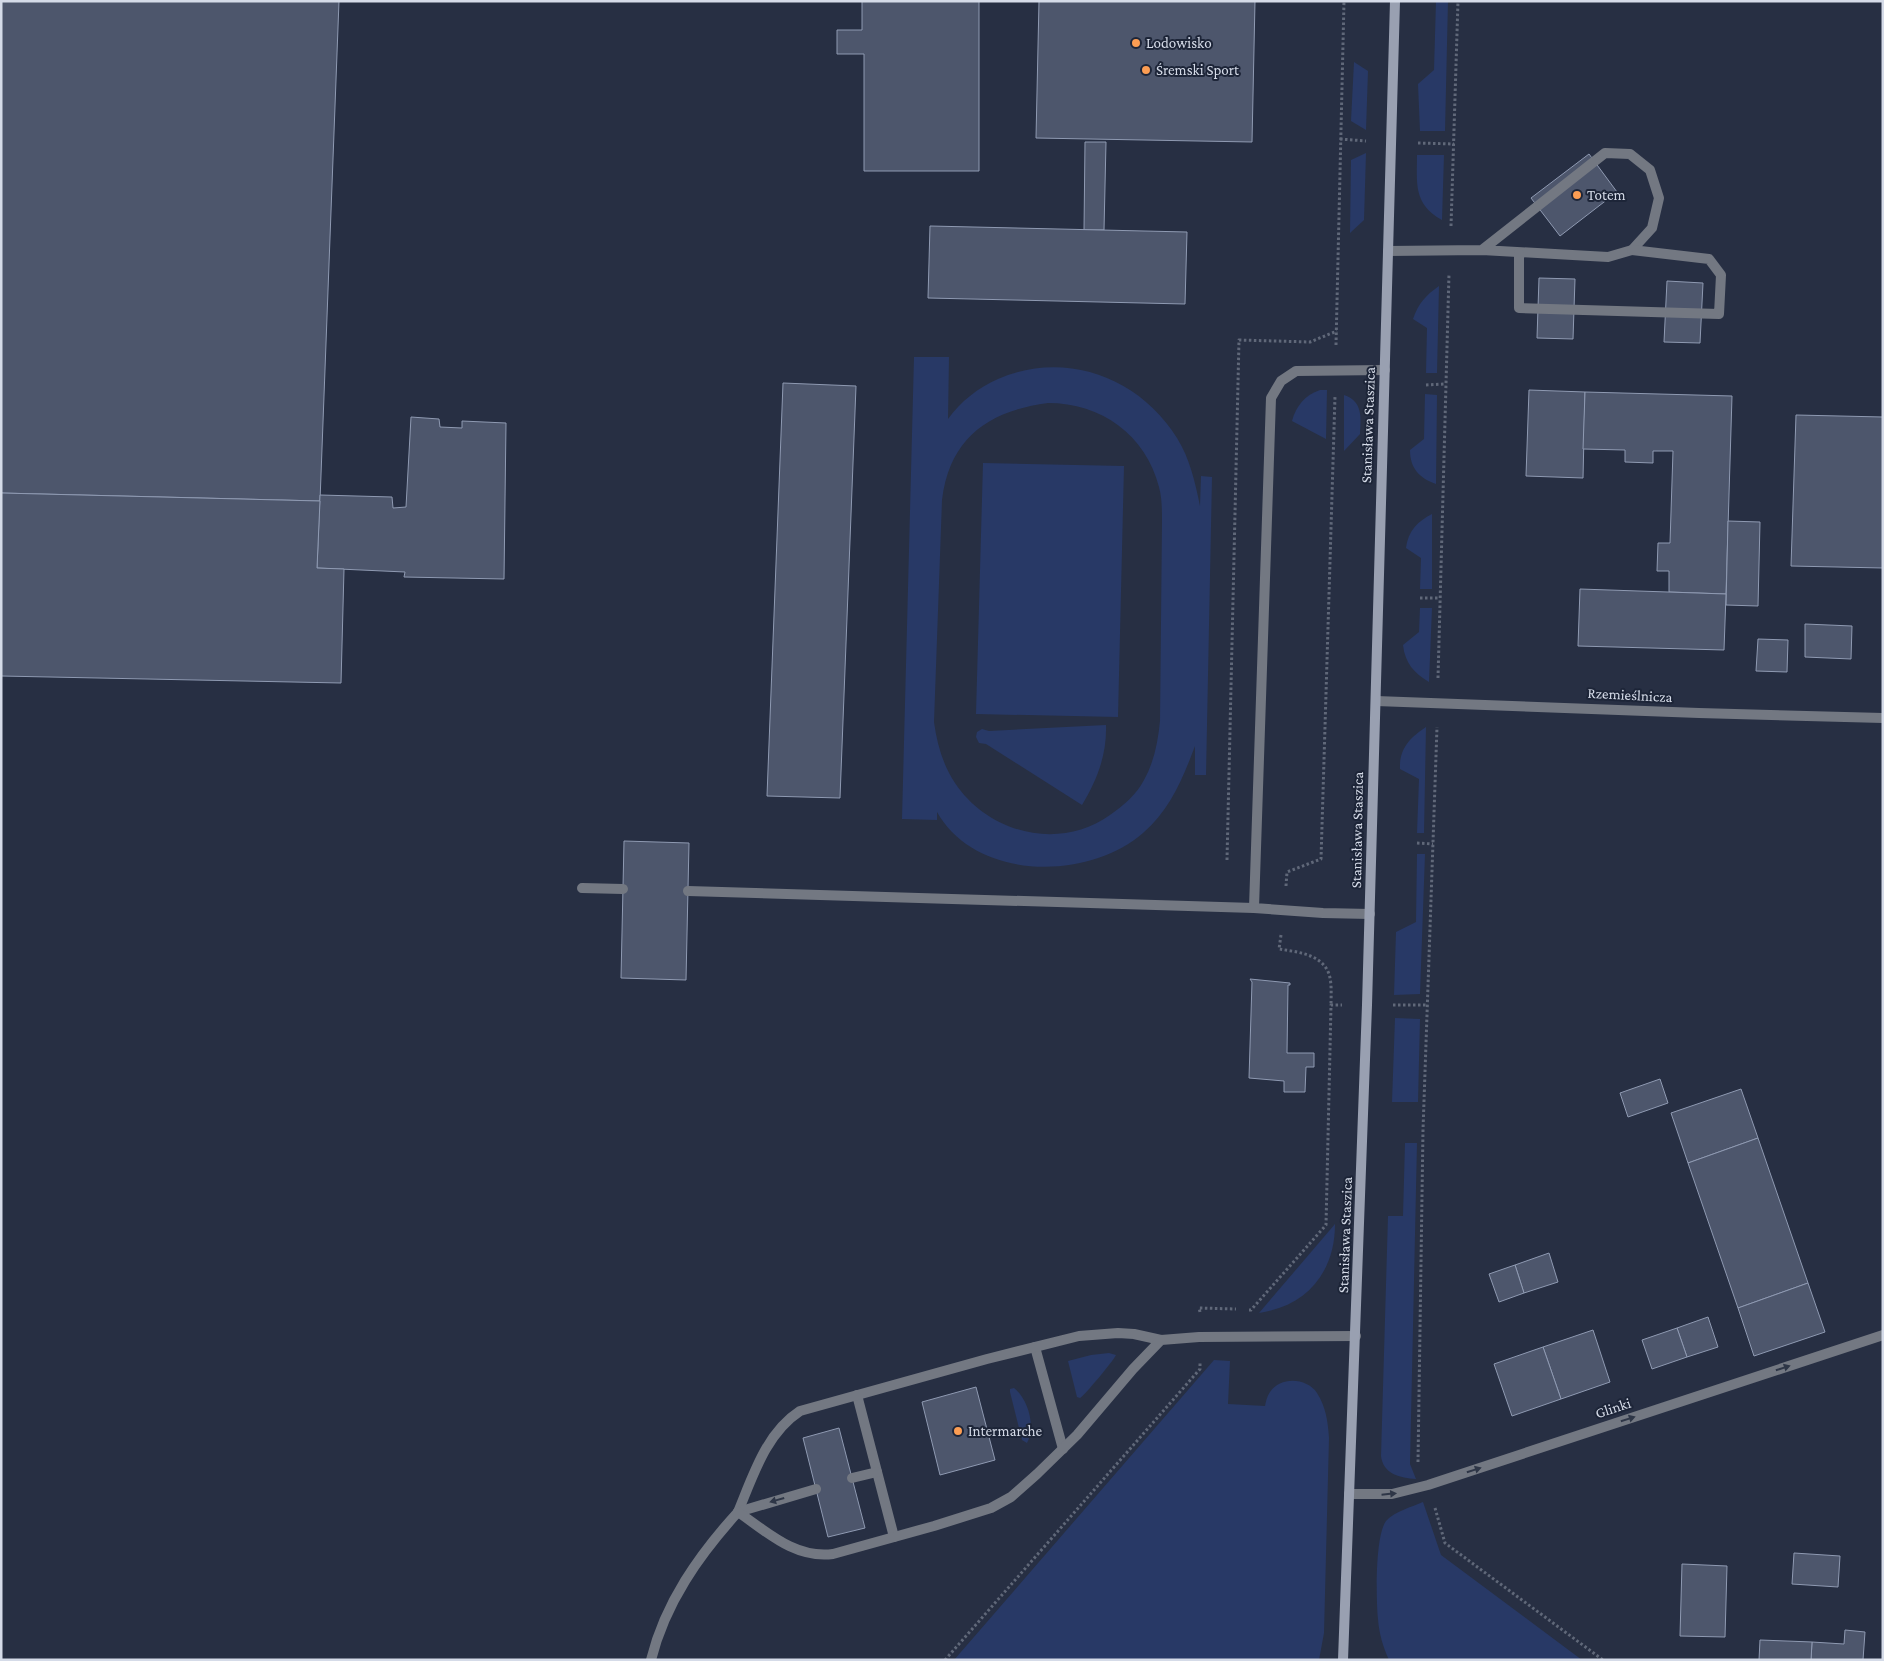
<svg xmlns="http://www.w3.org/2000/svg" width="1884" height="1661" viewBox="0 0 1884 1661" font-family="'Crimson Pro',serif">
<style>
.green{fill:#283966;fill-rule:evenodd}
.building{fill:#4d566c;stroke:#8f9ab2}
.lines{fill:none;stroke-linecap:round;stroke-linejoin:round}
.path{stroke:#606879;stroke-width:3;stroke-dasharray:2.5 2.5;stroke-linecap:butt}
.lane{stroke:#737882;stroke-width:10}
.street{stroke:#737882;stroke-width:10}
.secondary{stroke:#99a0b1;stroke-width:10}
.oneway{fill:#2e3647}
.poi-dot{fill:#fc9d53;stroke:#1d2538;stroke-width:2}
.labels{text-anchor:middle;stroke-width:4;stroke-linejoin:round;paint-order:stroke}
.poi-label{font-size:15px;fill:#d5dbe8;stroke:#1d2538;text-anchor:start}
.street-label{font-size:15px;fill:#d5dbe8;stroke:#1d2538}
</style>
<rect width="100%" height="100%" fill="#272f43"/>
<g class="green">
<path d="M1436 1H1448L1445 131H1420L1418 84 1434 70Z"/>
<path d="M1354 62 1368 71 1366 130 1351 121Z"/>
<path d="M1366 153 1364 220 1350 233 1351 160Z"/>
<path d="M1417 155H1444L1442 220C1413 204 1417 183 1417 155Z"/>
<path d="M1439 286 1437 373H1426L1427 328 1413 319C1418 304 1426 295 1439 286Z"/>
<path d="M914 357H949L948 419C961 401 978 388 998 379 1065 350 1139 377 1177 438 1190 459 1195 482 1200 506L1201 476 1212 477 1206 775H1195V746C1183 778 1170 810 1143 833 1088 881 976 881 937 812V820L902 819ZM1048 403C1101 403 1146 435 1159 487 1162 498 1162 510 1162 522L1160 721C1158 742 1154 762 1144 780 1136 795 1124 805 1110 815 1060 851 989 834 955 783 943 765 937 744 934 722L942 500C950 437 989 411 1048 403Z"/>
<path d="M1320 390H1327L1326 439 1292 421C1296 406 1305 395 1320 390Z"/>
<path d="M1425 394 1437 395 1436 484C1419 478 1410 468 1410 450L1424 439Z"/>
<path d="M1344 395C1363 401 1361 418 1360 434L1344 451Z"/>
<path d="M983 463 1124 466 1118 717 976 714Z"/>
<path d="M1432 514V589H1420L1421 558 1406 548C1408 531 1418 521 1432 514Z"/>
<path d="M1420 608H1432L1429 682C1414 673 1405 663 1403 645L1419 632Z"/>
<path d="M1106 725C1107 755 1097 780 1082 805L986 744 979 743 976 737 977 732 982 729 989 731Z"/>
<path d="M1426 727 1424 833H1417L1419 779 1400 769C1399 748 1411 737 1426 727Z"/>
<path d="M1417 854H1425L1420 994 1394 995 1396 932 1416 922Z"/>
<path d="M1395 1018 1420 1019 1418 1102H1392Z"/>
<path d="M1405 1143H1417L1410 1464 1416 1479C1400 1478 1383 1474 1381 1456L1388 1216H1403Z"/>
<path d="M1335 1224C1335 1272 1307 1306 1259 1313Z"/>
<path d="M1109 1353 1116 1355C1114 1360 1084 1396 1080 1398L1077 1397 1068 1361 1091 1355Z"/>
<path d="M1214 1360 1230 1361 1228 1404 1265 1406C1266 1401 1267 1396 1270 1392 1281 1376 1307 1378 1317 1393 1326 1407 1328 1422 1329 1438L1324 1633 1319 1660H954Z"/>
<path d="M1014 1388C1028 1399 1036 1426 1027 1443L1022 1440 1010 1392V1389Z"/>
<path d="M1423 1502 1441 1555 1582 1660H1389C1383 1647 1379 1633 1378 1619 1376 1599 1375 1536 1386 1521 1395 1511 1412 1507 1423 1502Z"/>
</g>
<g class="building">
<path d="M1 1H339L320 501 1 493Z"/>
<path d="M862 1H979V171H864V54H837V30H862Z"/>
<path d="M1039 1H1255L1252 142 1036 138Z"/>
<path d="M1085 142H1106L1104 230H1084Z"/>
<path d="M1589 154 1617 192 1560 236 1531 198Z"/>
<path d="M930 226 1187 232 1185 304 928 298Z"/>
<path d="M1539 278 1575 279 1573 339 1537 338Z"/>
<path d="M1667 281 1703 283 1700 343 1664 342Z"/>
<path d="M783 383 856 386 840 798 767 796Z"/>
<path d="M1529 390 1585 392 1583 478 1526 476Z"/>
<path d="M1585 392 1732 396 1726 594 1669 592V571H1657L1658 543H1670L1673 451H1653V463L1625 462V450L1583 449Z"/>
<path d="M1796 415 1883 417V568L1791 566Z"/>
<path d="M411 417 439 419 440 427 462 428V421L506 423 504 579 404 577 405 572 317 568 320 495 392 497 393 508 406 507Z"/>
<path d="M1 493 320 501 317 568 344 569 341 683 1 676Z"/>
<path d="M1728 521 1760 522 1758 606 1726 605Z"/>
<path d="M1580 589 1726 594 1724 650 1578 646Z"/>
<path d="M1805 624 1852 626 1851 659 1805 657Z"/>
<path d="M1758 639 1788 640 1787 672 1756 671Z"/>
<path d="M624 841 689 843 686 980 621 978Z"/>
<path d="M1250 979 1290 983V985H1288L1287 1053H1314V1067H1306L1305 1092H1284V1081L1249 1078 1252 982Z"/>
<path d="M1660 1079 1668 1103 1628 1117 1620 1093Z"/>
<path d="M1741 1089 1758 1138 1688 1163 1671 1113Z"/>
<path d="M1758 1138 1808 1283 1738 1308 1688 1163Z"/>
<path d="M1549 1253 1558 1282 1524 1293 1515 1265Z"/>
<path d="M1515 1265 1524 1293 1499 1302 1489 1274Z"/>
<path d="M1808 1283 1825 1332 1754 1356 1738 1308Z"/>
<path d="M1708 1317 1718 1347 1687 1357 1677 1328Z"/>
<path d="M1677 1328 1687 1357 1652 1369 1642 1340Z"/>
<path d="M1593 1330 1610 1382 1561 1399 1543 1347Z"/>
<path d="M1543 1347 1561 1399 1512 1416 1494 1364Z"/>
<path d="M976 1387 995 1460 940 1475 922 1402Z"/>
<path d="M839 1428 865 1528 828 1537 803 1438Z"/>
<path d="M1794 1553 1840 1556 1838 1587 1792 1584Z"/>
<path d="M1682 1564 1727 1566 1725 1637 1680 1636Z"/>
<path d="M1845 1630 1865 1632 1863 1660H1811L1812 1642 1844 1644Z"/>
<path d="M1760 1640 1812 1642 1811 1660H1759Z"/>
</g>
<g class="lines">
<g class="path">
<path d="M1340 139 1366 141"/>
<path d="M1418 143 1454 144"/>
<path d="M1451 226 1458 1"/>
<path d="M1336 345 1344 1"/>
<path d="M1426 385 1445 384"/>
<path d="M1420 598H1440"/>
<path d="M1438 678 1449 274"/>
<path d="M1417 843 1433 844"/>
<path d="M1227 860 1239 340 1310 342 1337 331"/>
<path d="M1286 886 1287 872 1321 859 1335 396"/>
<path d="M1281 935 1279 949C1297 952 1322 954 1329 974 1332 983 1331 996 1331 1005"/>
<path d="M1393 1005H1427"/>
<path d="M1249 1310H1251L1326 1225 1331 1005H1342"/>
<path d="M1200 1312 1199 1308 1236 1309"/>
<path d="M1418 1462 1423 1130 1437 727"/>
<path d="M1435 1508 1445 1543 1603 1660"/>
<path d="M945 1660 1200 1369V1361"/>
</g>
<g class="lane">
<path d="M1388 251 1482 250 1605 153 1630 154 1650 170 1659 198 1652 228 1632 250 1608 257 1482 250"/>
<path d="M1519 253V308L1719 314 1721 275 1709 259 1632 250"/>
<path d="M582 888 623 889"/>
<path d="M688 891 1254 908"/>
<path d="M1370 914 1323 913 1254 908 1271 398 1281 381 1296 371 1385 370"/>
<path d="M1035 1347 1063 1449"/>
<path d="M857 1395 894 1537"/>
<path d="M852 1478 877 1472"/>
<path d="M738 1512C753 1476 766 1433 800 1411L987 1359 1079 1336 1118 1333 1134 1334 1161 1340"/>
<path d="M738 1512 816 1489"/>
<path d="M651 1660C665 1603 699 1555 738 1512 767 1532 795 1559 833 1554L934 1526 991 1508 1011 1497 1037 1474 1077 1435 1133 1369 1161 1340 1199 1337 1356 1336"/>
</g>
<g class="street">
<path d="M1376 701 1699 713 1883 718"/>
<path d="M1349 1494H1392L1428 1485 1883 1335"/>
</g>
<path class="secondary" d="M1343 1660 1367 1005 1395 1"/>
</g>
<defs><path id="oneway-solid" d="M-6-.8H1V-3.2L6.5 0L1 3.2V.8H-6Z" transform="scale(1.25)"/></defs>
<g class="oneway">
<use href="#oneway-solid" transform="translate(1783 1368) rotate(-18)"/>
<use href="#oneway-solid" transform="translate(1628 1419) rotate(-18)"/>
<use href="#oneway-solid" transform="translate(1474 1470) rotate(-18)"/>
<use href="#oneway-solid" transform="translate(1389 1494) rotate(-6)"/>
<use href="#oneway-solid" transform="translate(777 1500) rotate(164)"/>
</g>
<g class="poi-dot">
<circle cx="1136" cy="43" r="5"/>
<circle cx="1146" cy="70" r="5"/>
<circle cx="1577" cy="195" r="5"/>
<circle cx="958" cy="1431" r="5"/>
</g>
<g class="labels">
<g class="poi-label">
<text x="1146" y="48">Lodowisko</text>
<text x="1156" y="75">Śremski Sport</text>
<text x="1587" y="200">Totem</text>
<text x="968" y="1436">Intermarche</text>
</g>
<g class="street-label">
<text transform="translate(1368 425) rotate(-88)" y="5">Stanisława Staszica</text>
<text transform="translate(1630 695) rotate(3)" y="5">Rzemieślnicza</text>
<text transform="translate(1357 830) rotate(-89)" y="5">Stanisława Staszica</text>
<text transform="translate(1345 1235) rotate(-88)" y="5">Stanisława Staszica</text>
<text transform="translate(1613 1408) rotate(-18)" y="5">Glinki</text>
</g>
</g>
<rect width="1884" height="1661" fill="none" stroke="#d5dbe8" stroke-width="5"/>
</svg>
